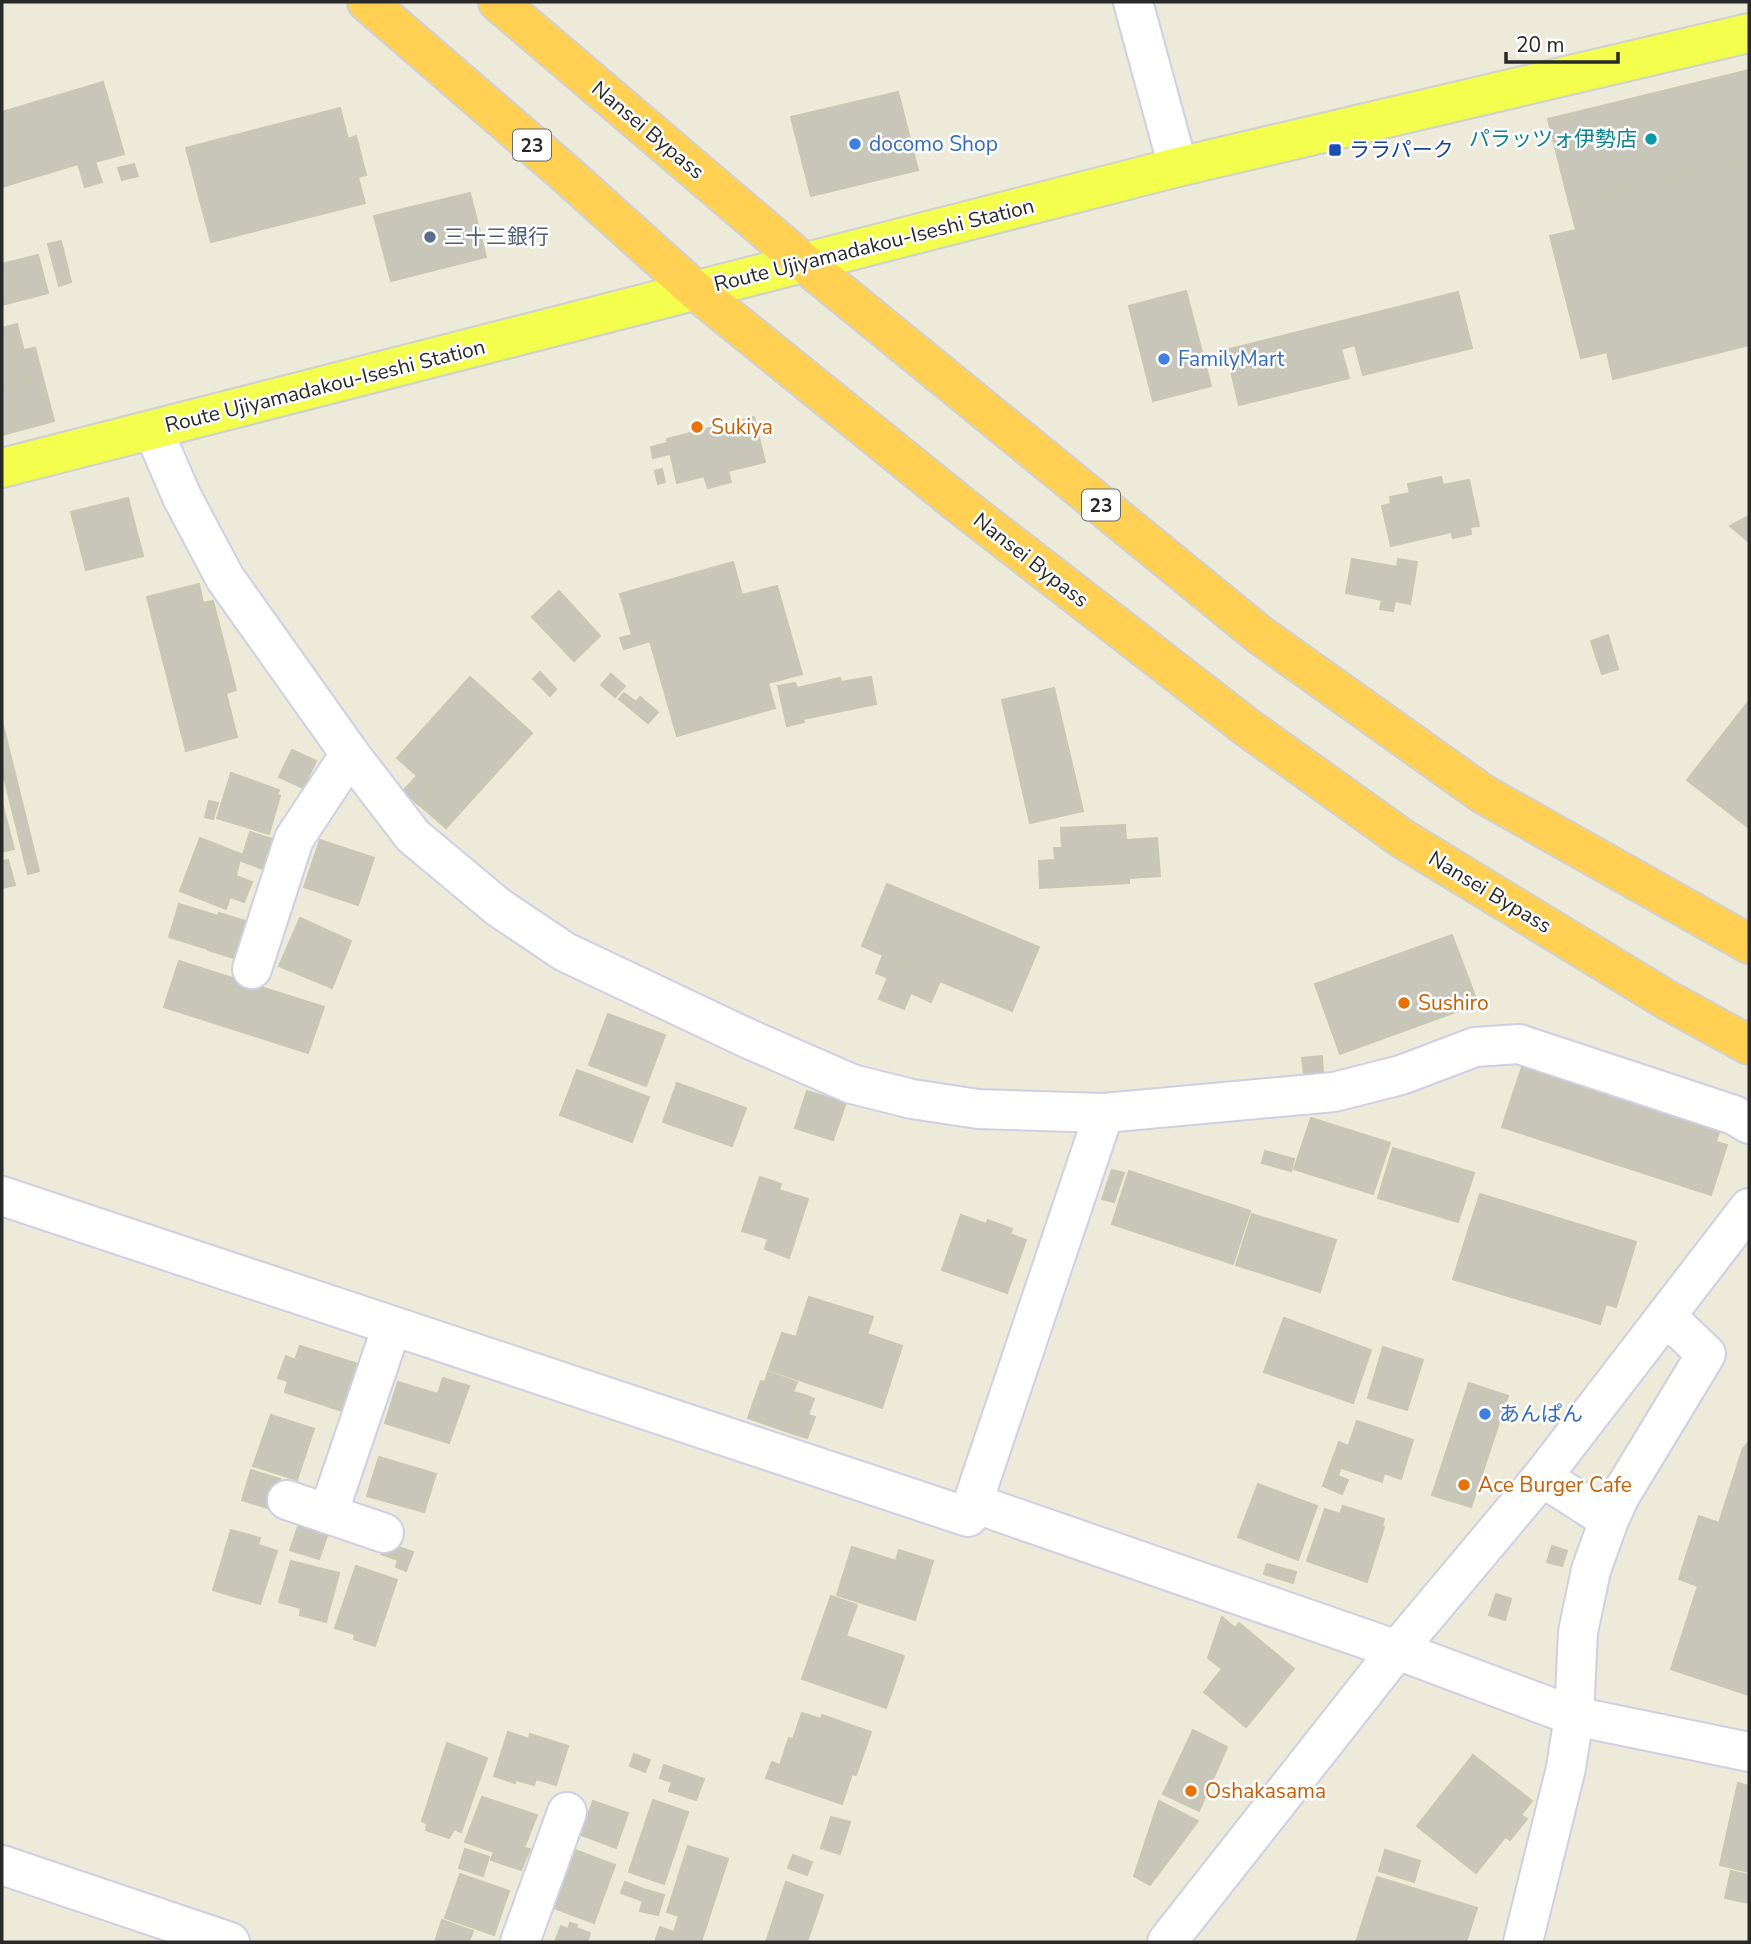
<svg xmlns="http://www.w3.org/2000/svg" width="1751" height="1944" viewBox="0 0 1751 1944" font-family="'Nunito Sans','Noto Sans JP',sans-serif">
<style>
.building{fill:#c8c6b9;stroke:#c8c7b2;stroke-width:2}
.lines{fill:none;stroke-linecap:round;stroke-linejoin:round}
.minor-casing{stroke:#d0cee4;stroke-width:42}
.major-casing{stroke:#d0d0d0;stroke-width:42}
.highway-casing{stroke:#d0d0d0;stroke-width:42}
.minor{stroke:#fff;stroke-width:38}
.major{stroke:#f3fe4d;stroke-width:38}
.highway{stroke:#ffd052;stroke-width:38}
.culture-dot{fill:#0f9aa8;stroke:#fff;stroke-width:2.5}
.shop-dot{fill:#3f7fe0;stroke:#fff;stroke-width:2.5}
.transit-dot{fill:#1a4fb4;stroke:#fff;stroke-width:2.5}
.service-dot{fill:#5c6f8a;stroke:#fff;stroke-width:2.5}
.food-dot{fill:#e8710a;stroke:#fff;stroke-width:2.5}
.labels{text-anchor:middle;stroke-width:5;stroke-linejoin:round;paint-order:stroke}
.shield{fill:#fff;stroke:#696969;stroke-width:2}
.shield-label{font-size:19px;font-weight:bold;fill:#292929}
.street-label{font-size:21px;fill:#292929;stroke:#fff}
.culture-label{font-size:21px;fill:#0d838f;stroke:#fff;text-anchor:end}
.shop-label{font-size:21px;fill:#366cbe;stroke:#fff;text-anchor:start}
.transit-label{font-size:21px;fill:#164399;stroke:#fff;text-anchor:start}
.service-label{font-size:21px;fill:#4e5e75;stroke:#fff;text-anchor:start}
.food-label{font-size:21px;fill:#c56008;stroke:#fff;text-anchor:start}
</style>
<rect width="100%" height="100%" fill="#edead9"/>
<g class="building">
<path d="M1749 70V159L1569 203 1548 119Z"/>
<path d="M103 82 124 154 95 162 102 182 85 187 78 164 2 187V112Z"/>
<path d="M898 92 918 170 811 196 791 117Z"/>
<path d="M340 108 348 139 356 136 366 175 358 177 365 203 211 242 186 148Z"/>
<path d="M1749 159V345L1613 379 1607 352 1581 358 1550 236 1576 230 1569 203Z"/>
<path d="M134 164 138 176 122 180 118 168Z"/>
<path d="M470 193 486 257 391 281 374 216Z"/>
<path d="M61 241 71 282 59 286 48 244Z"/>
<path d="M38 255 48 293 2 305V264Z"/>
<path d="M1186 291 1211 386 1153 401 1129 306Z"/>
<path d="M1458 292 1472 348 1363 375 1355 345 1341 349 1349 378 1239 405 1226 350Z"/>
<path d="M17 324 31 380 2 388V328Z"/>
<path d="M35 348 54 421 2 435V388L31 380 23 350Z"/>
<path d="M754 417 765 462 728 471 731 482 708 488 704 476 677 483 667 439Z"/>
<path d="M667 443 670 454 653 458 651 447Z"/>
<path d="M662 469 665 482 658 484 655 471Z"/>
<path d="M1441 477 1443 485 1469 480 1479 526 1470 527 1471 534 1453 538 1451 532 1391 546 1382 506 1391 504 1390 497 1410 493 1408 484Z"/>
<path d="M128 498 143 556 86 570 71 512Z"/>
<path d="M1749 516V542L1730 526Z"/>
<path d="M1352 559 1397 567 1398 559 1417 562 1410 604 1395 601 1393 611 1380 609 1382 600 1346 593Z"/>
<path d="M733 562 742 595 777 586 802 674 768 683 775 708 677 736 650 641 624 649 620 638 632 635 620 594Z"/>
<path d="M199 584 203 603 213 601 236 690 226 693 237 737 186 751 147 597Z"/>
<path d="M559 591 600 636 574 661 532 617Z"/>
<path d="M1608 635 1618 669 1602 674 1591 641Z"/>
<path d="M540 672 556 689 550 696 533 679Z"/>
<path d="M611 674 625 686 615 697 601 685Z"/>
<path d="M470 677 532 733 446 828 417 803 431 788 397 758Z"/>
<path d="M871 677 876 704 803 719 804 722 787 726 778 686 795 683 797 688 840 678 841 682Z"/>
<path d="M1054 688 1083 811 1030 823 1002 700Z"/>
<path d="M624 693 636 702 640 697 658 712 648 723 619 699Z"/>
<path d="M1749 701V828L1687 780Z"/>
<path d="M2 721 39 871 28 874 2 769Z"/>
<path d="M292 750 316 761 303 788 279 777Z"/>
<path d="M231 773 279 790 277 795 280 796 269 834 217 818Z"/>
<path d="M417 776 431 788 417 803 403 791Z"/>
<path d="M209 801 218 803 213 819 205 817Z"/>
<path d="M2 803 14 849 2 852Z"/>
<path d="M1125 825 1126 840 1157 838 1160 876 1129 878V883L1040 888 1039 861 1055 860 1054 848H1062L1061 828Z"/>
<path d="M250 832 272 839 263 869 241 861Z"/>
<path d="M200 838 241 854 236 876 252 882 244 902 230 897 226 909 180 891Z"/>
<path d="M320 840 374 858 358 905 304 887Z"/>
<path d="M8 860 15 885 2 888V861Z"/>
<path d="M887 884 1039 947 1012 1011 940 981 931 1002 911 993 920 971 895 960 888 978 876 973 883 955 862 946Z"/>
<path d="M179 904 218 916 208 949 169 937Z"/>
<path d="M219 913 245 921 234 958 208 950Z"/>
<path d="M300 918 351 941 332 988 279 966Z"/>
<path d="M1452 935 1478 1004 1340 1054 1315 984Z"/>
<path d="M895 960 920 971 904 1009 879 999Z"/>
<path d="M179 961 324 1007 308 1053 164 1007Z"/>
<path d="M608 1014 665 1035 646 1086 589 1065Z"/>
<path d="M1322 1056 1323 1074 1304 1075 1302 1058Z"/>
<path d="M1523 1064 1720 1128 1716 1142 1727 1145 1711 1195 1502 1127Z"/>
<path d="M577 1070 649 1097 632 1142 560 1115Z"/>
<path d="M677 1083 746 1108 732 1146 663 1122Z"/>
<path d="M807 1091 846 1103 833 1140 795 1128Z"/>
<path d="M1311 1118 1390 1143 1373 1194 1294 1169Z"/>
<path d="M1393 1148 1474 1173 1458 1222 1378 1198Z"/>
<path d="M1265 1151 1294 1159 1291 1171 1262 1163Z"/>
<path d="M1112 1170 1124 1173 1114 1202 1102 1199Z"/>
<path d="M1129 1171 1250 1211 1233 1264 1112 1224Z"/>
<path d="M760 1177 781 1184 779 1190 808 1199 789 1258 765 1249 768 1239 742 1231Z"/>
<path d="M1480 1194 1636 1242 1616 1307 1606 1304 1600 1324 1453 1279Z"/>
<path d="M1252 1214 1336 1240 1320 1292 1236 1265Z"/>
<path d="M961 1215 986 1224 988 1220 1012 1229 1010 1234 1026 1240 1007 1293 942 1270Z"/>
<path d="M809 1297 873 1317 867 1334 902 1346 882 1408 769 1370 782 1333 796 1337Z"/>
<path d="M1284 1318 1371 1350 1353 1403 1264 1372Z"/>
<path d="M300 1346 358 1364 342 1411 285 1392 288 1381 278 1378 286 1356 295 1360Z"/>
<path d="M1383 1347 1423 1360 1407 1410 1368 1398Z"/>
<path d="M768 1372 797 1382 793 1392 804 1395 791 1433 748 1418 761 1381 765 1382Z"/>
<path d="M443 1378 469 1386 449 1443 385 1423 398 1382 438 1394Z"/>
<path d="M1469 1383 1508 1396 1471 1507 1432 1495Z"/>
<path d="M804 1395 814 1399 808 1415 815 1417 807 1438 791 1433Z"/>
<path d="M271 1415 314 1429 297 1480 253 1466Z"/>
<path d="M1357 1421 1413 1440 1401 1479 1384 1473 1382 1482 1341 1468Z"/>
<path d="M1339 1442 1348 1446 1338 1476 1348 1480 1342 1494 1323 1486Z"/>
<path d="M1748 1443H1749V1695L1671 1669 1698 1586 1679 1579 1699 1516 1719 1523 1743 1448Z"/>
<path d="M379 1457 436 1474 424 1512 367 1496Z"/>
<path d="M251 1470 280 1479 271 1509 242 1500Z"/>
<path d="M1258 1484 1317 1506 1298 1560 1238 1537Z"/>
<path d="M1343 1506 1384 1519 1382 1526 1384 1527 1367 1582 1307 1561 1325 1509 1340 1514Z"/>
<path d="M299 1524 328 1533 319 1559 290 1550Z"/>
<path d="M231 1530 260 1538 258 1545 277 1551 260 1604 213 1590Z"/>
<path d="M385 1542 413 1552 406 1571 396 1567 398 1560 381 1554Z"/>
<path d="M1552 1546 1567 1551 1562 1566 1547 1562Z"/>
<path d="M852 1547 896 1561 899 1550 933 1561 915 1620 837 1595Z"/>
<path d="M291 1561 339 1573 326 1622 300 1615 301 1608 279 1602Z"/>
<path d="M1267 1564 1296 1572 1293 1583 1264 1574Z"/>
<path d="M356 1566 397 1580 375 1646 354 1639 355 1634 335 1628Z"/>
<path d="M1496 1594 1511 1599 1505 1620 1489 1615Z"/>
<path d="M831 1596 857 1605 846 1636 904 1656 886 1708 802 1679Z"/>
<path d="M1222 1617 1235 1628 1239 1623 1294 1669 1246 1727 1204 1692 1222 1669 1208 1658Z"/>
<path d="M802 1713 821 1719 822 1715 871 1732 856 1775 852 1774 842 1804 766 1778 772 1762 780 1765 789 1738 793 1739Z"/>
<path d="M1193 1730 1227 1747 1199 1811 1163 1794Z"/>
<path d="M508 1732 529 1739 530 1734 568 1746 556 1785 536 1779 534 1785 516 1780 515 1783 494 1776Z"/>
<path d="M447 1743 487 1758 461 1832 454 1829 449 1838 426 1830 427 1824 422 1821Z"/>
<path d="M634 1754 650 1760 645 1772 630 1766Z"/>
<path d="M1473 1755 1532 1801 1521 1815 1527 1819 1510 1840 1505 1837 1476 1873 1417 1826Z"/>
<path d="M664 1765 704 1779 696 1800 669 1791 672 1782 660 1778Z"/>
<path d="M1738 1783 1749 1786V1872L1720 1865Z"/>
<path d="M482 1797 537 1815 524 1848 530 1849 521 1870 491 1860 494 1852 465 1842Z"/>
<path d="M653 1800 688 1812 664 1884 629 1872Z"/>
<path d="M593 1801 628 1813 616 1848 581 1835Z"/>
<path d="M1159 1801 1198 1821 1150 1885 1134 1876Z"/>
<path d="M831 1817 850 1822 840 1854 821 1848Z"/>
<path d="M688 1846 728 1859 701 1942H655L660 1927 674 1932 679 1916 667 1912Z"/>
<path d="M465 1849 489 1857 483 1876 459 1868Z"/>
<path d="M575 1850 615 1865 594 1923 554 1908Z"/>
<path d="M1385 1850 1420 1861 1414 1882 1379 1871Z"/>
<path d="M793 1855 812 1862 807 1875 788 1868Z"/>
<path d="M1731 1871 1749 1875V1903L1725 1898Z"/>
<path d="M460 1874 509 1891 494 1935 445 1918Z"/>
<path d="M1377 1877 1477 1908 1466 1942H1356Z"/>
<path d="M625 1882 646 1890 643 1901 621 1893Z"/>
<path d="M786 1882 823 1895 807 1942H766Z"/>
<path d="M646 1890 664 1895 658 1915 640 1911Z"/>
<path d="M442 1920 473 1931 469 1941 473 1942H435Z"/>
<path d="M570 1923 577 1925 576 1928 590 1933 587 1942H555L561 1926 568 1929Z"/>
</g>
<g class="lines">
<g class="minor-casing">
<g id="minor">
<path d="M1133 2 1178 167"/>
<path d="M153 430 182 497 225 578 350 754 413 836 498 907 565 952 749 1039 852 1084 912 1099 978 1109 1104 1113 1334 1092 1401 1075 1475 1047 1519 1044 1734 1115 1749 1124"/>
<path d="M252 969 294 839 350 754"/>
<path d="M2 1196 968 1517 1104 1113"/>
<path d="M287 1500 384 1533"/>
<path d="M973 1503 1397 1650 1574 1716 1749 1752"/>
<path d="M328 1514 392 1326"/>
<path d="M1609 1520 1620 1496 1706 1354 1666 1316"/>
<path d="M2 1865 230 1942"/>
<path d="M520 1942 567 1812"/>
<path d="M1167 1942 1397 1650 1542 1477 1749 1208"/>
<path d="M1523 1942 1566 1768 1574 1716 1578 1632 1591 1570 1609 1520 1542 1477"/>
</g>
</g>
<g class="major-casing">
<path id="major" d="M2 468 1178 167 1749 33"/>
</g>
<g class="highway-casing">
<g id="highway">
<path d="M367 2 566 174 696 291 963 507 1248 728 1403 839 1667 1000 1749 1045"/>
<path d="M498 2 803 262 1260 635 1483 794 1749 944"/>
</g>
</g>
<use href="#minor" class="minor"/>
<use href="#major" class="major"/>
<use href="#highway" class="highway"/>
</g>
<circle class="culture-dot" cx="1651" cy="139" r="7"/>
<g class="shop-dot">
<circle cx="855" cy="144" r="7"/>
<circle cx="1164" cy="359" r="7"/>
<circle cx="1485" cy="1414" r="7"/>
</g>
<rect class="transit-dot" x="1328" y="143" width="14" height="14" rx="3.5"/>
<circle class="service-dot" cx="430" cy="237" r="7"/>
<g class="food-dot">
<circle cx="697" cy="427" r="7"/>
<circle cx="1404" cy="1003" r="7"/>
<circle cx="1464" cy="1485" r="7"/>
<circle cx="1191" cy="1791" r="7"/>
</g>
<g class="labels">
<g class="shield">
<rect x="513" y="129.5" width="38" height="31" rx="5"/>
<rect x="1082" y="489.5" width="38" height="31" rx="5"/>
</g>
<g class="shield-label">
<text x="532" y="152">23</text>
<text x="1101" y="512">23</text>
</g>
<g class="street-label">
<text transform="translate(648 130) rotate(40)" y="7">Nansei Bypass</text>
<text transform="translate(874 245) rotate(-14)" y="7">Route Ujiyamadakou-Iseshi Station</text>
<text transform="translate(325 386) rotate(-14)" y="7">Route Ujiyamadakou-Iseshi Station</text>
<text transform="translate(1031 560) rotate(38)" y="7">Nansei Bypass</text>
<text transform="translate(1490 892) rotate(31)" y="7">Nansei Bypass</text>
</g>
<g class="culture-label">
<text x="1637" y="146">パラッツォ伊勢店</text>
</g>
<g class="shop-label">
<text x="869" y="151">docomo Shop</text>
<text x="1178" y="366">FamilyMart</text>
<text x="1499" y="1421">あんぱん</text>
</g>
<g class="transit-label">
<text x="1349" y="157">ララパーク</text>
</g>
<g class="service-label">
<text x="444" y="244">三十三銀行</text>
</g>
<g class="food-label">
<text x="711" y="434">Sukiya</text>
<text x="1418" y="1010">Sushiro</text>
<text x="1478" y="1492">Ace Burger Cafe</text>
<text x="1205" y="1798">Oshakasama</text>
</g>
</g>
<rect width="1751" height="1944" fill="none" stroke="#292929" stroke-width="7"/>
<path d="M1506 52v10h112v-10" fill="none" stroke="#292929" stroke-width="3.5"/>
<text x="1516" y="52" font-size="21" fill="#292929" stroke="#ffffff" stroke-width="5" paint-order="stroke">20 m</text>
</svg>
